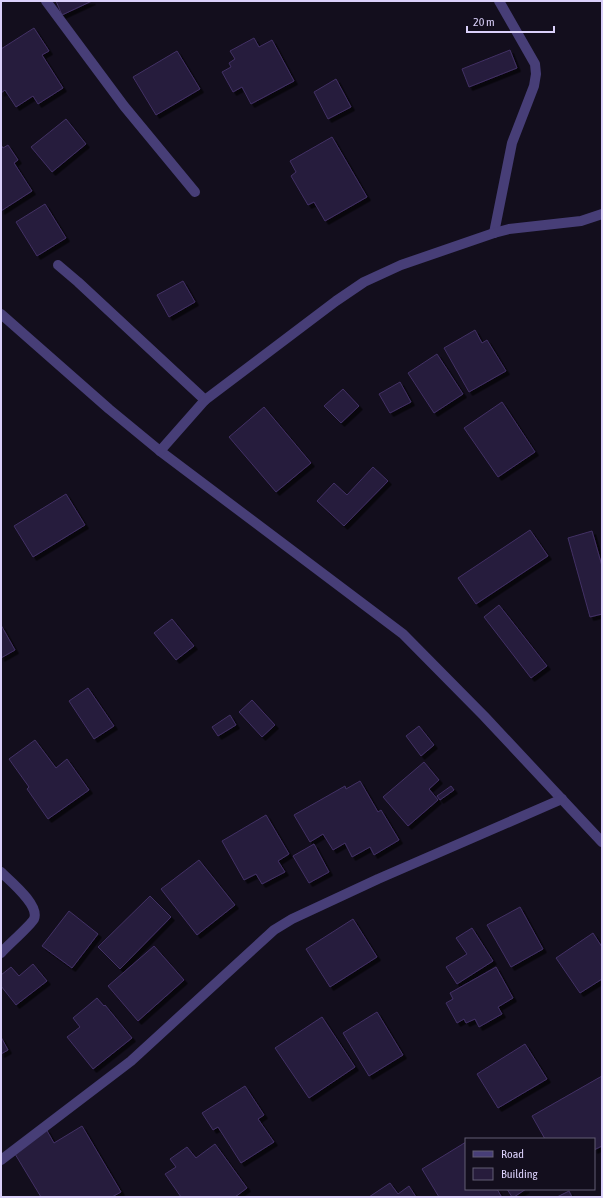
<svg xmlns="http://www.w3.org/2000/svg" width="603" height="1198" viewBox="0 0 603 1198" font-family="'Asap Condensed',sans-serif">
<style>
.building{fill:#271c3c;stroke:#423165;filter:url(#shadow)}
.lines{fill:none;stroke-linecap:round;stroke-linejoin:round}
.minor{stroke:#473e77;stroke-width:10}
</style>
<defs>
<filter id="shadow"><feDropShadow dx="3.5" dy="3.5" stdDeviation="0" flood-color="#0009"/></filter>
</defs>
<rect width="100%" height="100%" fill="#130e1d"/>
<g class="building">
<path d="M56 1H92L62 15Z"/>
<path d="M34 28 49 51 42 55 63 88 38 104 33 96 16 107 5 90 1 93V49Z"/>
<path d="M254 38 259 47 272 40 294 81 251 104 242 87 233 92 222 72 231 67 229 63 235 59 230 51Z"/>
<path d="M510 50 517 68 469 87 462 69Z"/>
<path d="M177 51 200 89 156 115 133 77Z"/>
<path d="M336 79 351 107 328 119 314 92Z"/>
<path d="M66 119 86 144 52 172 31 147Z"/>
<path d="M332 137 367 197 325 221 314 202 308 205 291 176 296 172 290 161Z"/>
<path d="M1 145 3 148 8 145 18 160 14 163 32 191 1 211Z"/>
<path d="M45 204 66 238 37 256 16 222Z"/>
<path d="M183 281 195 302 169 317 157 295Z"/>
<path d="M475 330 482 343 487 340 506 371 469 392 444 348Z"/>
<path d="M437 354 463 394 434 413 408 373Z"/>
<path d="M400 382 411 402 390 413 379 394Z"/>
<path d="M343 389 359 406 341 423 324 406Z"/>
<path d="M502 402 535 452 498 477 464 428Z"/>
<path d="M264 407 311 463 276 492 229 437Z"/>
<path d="M373 467 388 481 344 526 317 501 334 483 347 495Z"/>
<path d="M66 494 85 525 33 557 14 526Z"/>
<path d="M530 530 548 556 476 604 458 578Z"/>
<path d="M592 531 602 566V614L590 617 568 538Z"/>
<path d="M499 605 547 666 531 678 484 617Z"/>
<path d="M172 619 194 646 176 660 154 633Z"/>
<path d="M1 625 15 650 1 658Z"/>
<path d="M88 688 114 726 94 739 69 701Z"/>
<path d="M252 700 275 725 262 737 239 712Z"/>
<path d="M230 715 236 725 218 736 212 727Z"/>
<path d="M419 726 434 745 421 756 406 736Z"/>
<path d="M35 740 56 768 67 759 89 790 48 819 27 789 29 787 9 759Z"/>
<path d="M424 762 439 780 429 789 438 800 408 826 383 797Z"/>
<path d="M360 781 378 812 381 810 399 840 374 855 370 847 352 857 345 843 333 850 323 834 310 842 294 815 345 786 346 789Z"/>
<path d="M451 786 454 790 440 800 437 796Z"/>
<path d="M266 815 289 854 278 861 285 872 262 884 256 874 244 880 222 841Z"/>
<path d="M314 844 329 872 309 883 293 856Z"/>
<path d="M199 860 235 905 197 935 161 889Z"/>
<path d="M150 896 171 917 120 969 98 947Z"/>
<path d="M520 907 543 949 511 967 487 925Z"/>
<path d="M69 911 98 934 72 968 42 946Z"/>
<path d="M353 919 377 957 330 987 306 949Z"/>
<path d="M472 928 493 961 457 984 446 967 467 954 456 938Z"/>
<path d="M593 933 602 947V979L580 993 556 958Z"/>
<path d="M154 946 184 980 138 1021 108 986Z"/>
<path d="M33 964 47 981 16 1005 1 986V975L11 967 19 976Z"/>
<path d="M496 967 513 998 498 1007 502 1014 479 1027 475 1019 466 1023 464 1019 457 1023 446 1003 453 999 450 993Z"/>
<path d="M97 998 104 1006 105 1005 132 1038 93 1069 67 1037 80 1027 73 1018Z"/>
<path d="M377 1012 403 1055 369 1076 343 1033Z"/>
<path d="M322 1017 355 1067 309 1098 275 1048Z"/>
<path d="M1 1037 8 1050 1 1054Z"/>
<path d="M525 1044 547 1079 498 1108 477 1074Z"/>
<path d="M602 1076V1146L594 1150V1139H545L532 1116Z"/>
<path d="M245 1086 264 1115 258 1119 274 1142 241 1163 218 1127 213 1130 202 1113Z"/>
<path d="M82 1126 121 1192 112 1197H41L12 1149 46 1129 54 1143Z"/>
<path d="M466 1142V1189H497L501 1196 499 1197H439L422 1169Z"/>
<path d="M215 1144 247 1188 235 1197H181L165 1174 176 1167 170 1159 187 1147 196 1158Z"/>
<path d="M390 1183 398 1194 409 1186 416 1197H369Z"/>
<path d="M507 1189H526L514 1197H512Z"/>
<path d="M569 1191 572 1197H557Z"/>
</g>
<g class="lines">
<g class="minor">
<path d="M46 1 124 106 195 192"/>
<path d="M494 233 512 143 534 86 536 74 535 64 499 1"/>
<path d="M58 265 78 282 205 400"/>
<path d="M1 314 109 409 160 451 403 634 484 716 602 842"/>
<path d="M160 451 205 400 336 301 364 282 401 265 494 233 509 229 581 221 602 214"/>
<path d="M1 872C10 881 40 905 34 919 31 925 7 946 1 953"/>
<path d="M1 1160 131 1061 274 930 292 919 378 879 562 799"/>
</g>
</g>
<rect width="603" height="1198" fill="none" stroke="#dad0fa" stroke-width="4"/>
<rect x="465" y="1138" width="130" height="52" fill="#130e1d" stroke="#635c75"/>
<rect x="473" y="1151" width="20" height="6" fill="#473e77" stroke="#635c75"/>
<text x="501" y="1158" font-size="12" fill="#dad0fa">Road</text>
<rect x="473" y="1168" width="20" height="12" fill="#271c3c" stroke="#635c75"/>
<text x="501" y="1178" font-size="12" fill="#dad0fa">Building</text>
<path d="M467 26v6h87v-6" fill="none" stroke="#dad0fa" stroke-width="2"/>
<text x="473" y="26" font-size="12" fill="#dad0fa" stroke="#130e1d" stroke-width="3" paint-order="stroke">20 m</text>
</svg>
